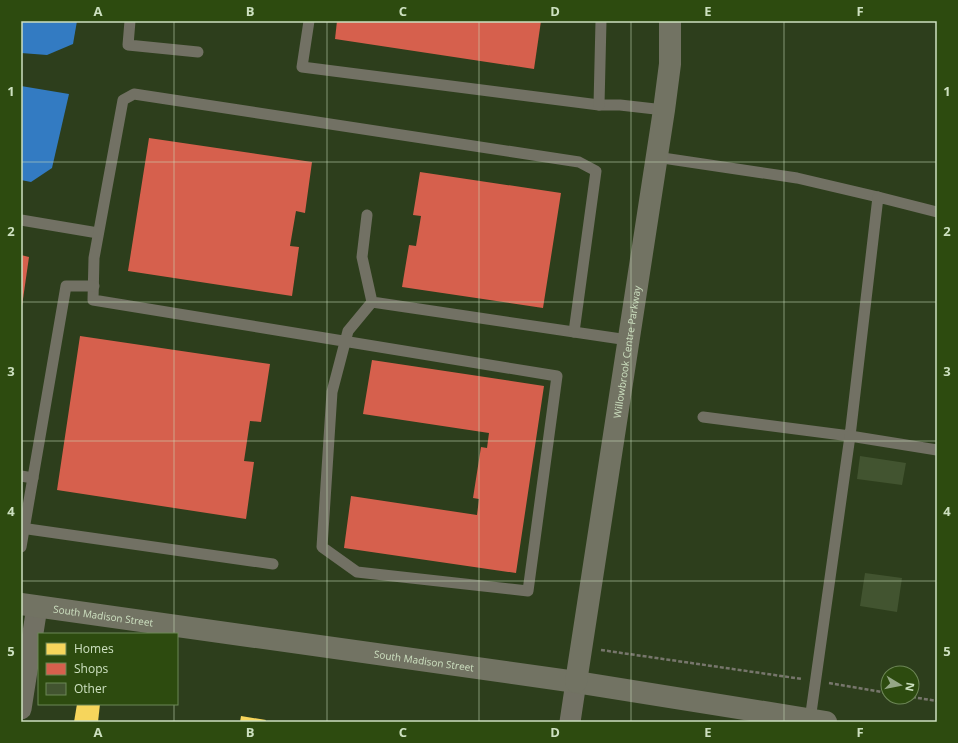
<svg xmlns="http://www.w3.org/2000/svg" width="958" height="743" viewBox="0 0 958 743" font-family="'Open Sans',sans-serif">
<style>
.water{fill:#337bc2}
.homes{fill:#f6d55c}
.shops{fill:#d6604d}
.building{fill:#425430}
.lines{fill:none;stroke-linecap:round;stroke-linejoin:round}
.path{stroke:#77766c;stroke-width:2.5;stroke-dasharray:4 2;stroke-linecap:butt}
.lane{stroke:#727164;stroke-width:11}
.street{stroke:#727164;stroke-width:21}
.secondary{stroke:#727363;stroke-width:22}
.grid{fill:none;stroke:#cde0c0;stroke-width:1;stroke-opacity:0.55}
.labels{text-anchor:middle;stroke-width:4;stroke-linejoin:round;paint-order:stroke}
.street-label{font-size:10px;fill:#cde0c0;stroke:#2d4b0f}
.neatline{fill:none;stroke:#cde0c0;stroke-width:1.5}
.grid-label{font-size:13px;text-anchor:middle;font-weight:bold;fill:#cde0c0}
</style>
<rect width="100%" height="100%" fill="#2d3e1c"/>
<g class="water">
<path d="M21 21H77L73 44 47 55 21 53Z"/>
<path d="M21 86 69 94 52 168 31 182 21 180Z"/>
</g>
<g class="homes">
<path d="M77 704H100L98 722H74Z"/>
<path d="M241 716 266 720 265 722H240Z"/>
</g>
<g class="shops">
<path d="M337 21H541L534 69 335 39Z"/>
<path d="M149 138 312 162 305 213 296 211 290 246 299 247 292 296 128 271Z"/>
<path d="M420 172 561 193 543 308 402 287 409 245 416 246 421 216 413 215Z"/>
<path d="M21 255 29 257 22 306H21Z"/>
<path d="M80 336 270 364 261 422 250 421 244 461 254 462 246 519 57 490Z"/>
<path d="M372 360 544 386 516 573 344 548 351 496 477 515 479 499 473 498 481 447 487 448 489 433 363 414Z"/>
</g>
<g class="building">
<path d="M860 456 906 463 902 485 857 479Z"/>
<path d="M865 573 902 578 897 612 860 606Z"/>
</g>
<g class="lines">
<g class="path">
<path d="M601 650 802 679"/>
<path d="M829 683 888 693"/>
<path d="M912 697 937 701"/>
</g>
<g class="lane">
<path d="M130 21 128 45 198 52"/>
<path d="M309 21 302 67 599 105H620L664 110"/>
<path d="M599 105 601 21"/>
<path d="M656 157 797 178 878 197"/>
<path d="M367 215 362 257 372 302 628 340"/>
<path d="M21 220 98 233"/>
<path d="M372 302 348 331 332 392 322 547 357 572 528 591 557 376 93 300 94 258 123 100 134 94 579 162 596 171 574 332"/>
<path d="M703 417 850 436 878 197 937 212"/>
<path d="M21 476 33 478"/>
<path d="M21 528 273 564"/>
<path d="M21 547 66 286H94"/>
<path d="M810 720 850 436 937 450"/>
</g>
<g class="street">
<path d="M21 709 37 607"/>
<path d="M570 722 576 682"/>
</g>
<g class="secondary">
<path id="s1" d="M21 604 576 682 826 722"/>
<path id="s2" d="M576 682 664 110 670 64V21"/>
</g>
</g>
<path class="grid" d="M174 21V634M327 21V722M479 21V722M631 21V722M784 21V722M21 162H937M21 302H937M21 441H937M21 581H937M174 704V722"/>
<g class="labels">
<g class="street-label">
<text dy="4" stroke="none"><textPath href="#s2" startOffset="334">Willowbrook Centre Parkway</textPath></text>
<text dy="4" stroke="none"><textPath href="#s1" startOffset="83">South Madison Street</textPath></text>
<text dy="4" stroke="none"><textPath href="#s1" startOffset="407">South Madison Street</textPath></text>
</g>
</g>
<rect width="958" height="743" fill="none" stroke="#2d4b0f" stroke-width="44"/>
<rect x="38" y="633" width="140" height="72" fill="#2d4b0f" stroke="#6d8756"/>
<rect x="46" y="643" width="20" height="12" fill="#f6d55c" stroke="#6d8756"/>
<text x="74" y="653" font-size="12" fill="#cde0c0">Homes</text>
<rect x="46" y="663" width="20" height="12" fill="#d6604d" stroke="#6d8756"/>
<text x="74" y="673" font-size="12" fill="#cde0c0">Shops</text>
<rect x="46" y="683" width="20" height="12" fill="#425430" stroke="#6d8756"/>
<text x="74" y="693" font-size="12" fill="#cde0c0">Other</text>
<g transform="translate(900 685) rotate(100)"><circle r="19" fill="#2d4b0f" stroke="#6d8756"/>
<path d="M0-3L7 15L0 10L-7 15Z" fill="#95a787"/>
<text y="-6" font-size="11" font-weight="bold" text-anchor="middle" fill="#cde0c0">N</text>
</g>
<rect x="22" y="22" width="914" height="699" class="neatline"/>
<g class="grid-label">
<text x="98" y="16">A</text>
<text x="250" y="16">B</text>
<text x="403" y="16">C</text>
<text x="555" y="16">D</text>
<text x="708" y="16">E</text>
<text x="860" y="16">F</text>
<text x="11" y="96">1</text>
<text x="947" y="96">1</text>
<text x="11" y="236">2</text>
<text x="947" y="236">2</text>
<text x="11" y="376">3</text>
<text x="947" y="376">3</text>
<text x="11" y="516">4</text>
<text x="947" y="516">4</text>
<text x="11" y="656">5</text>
<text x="947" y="656">5</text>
<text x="98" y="737">A</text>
<text x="250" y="737">B</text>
<text x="403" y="737">C</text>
<text x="555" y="737">D</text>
<text x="708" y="737">E</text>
<text x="860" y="737">F</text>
</g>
</svg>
